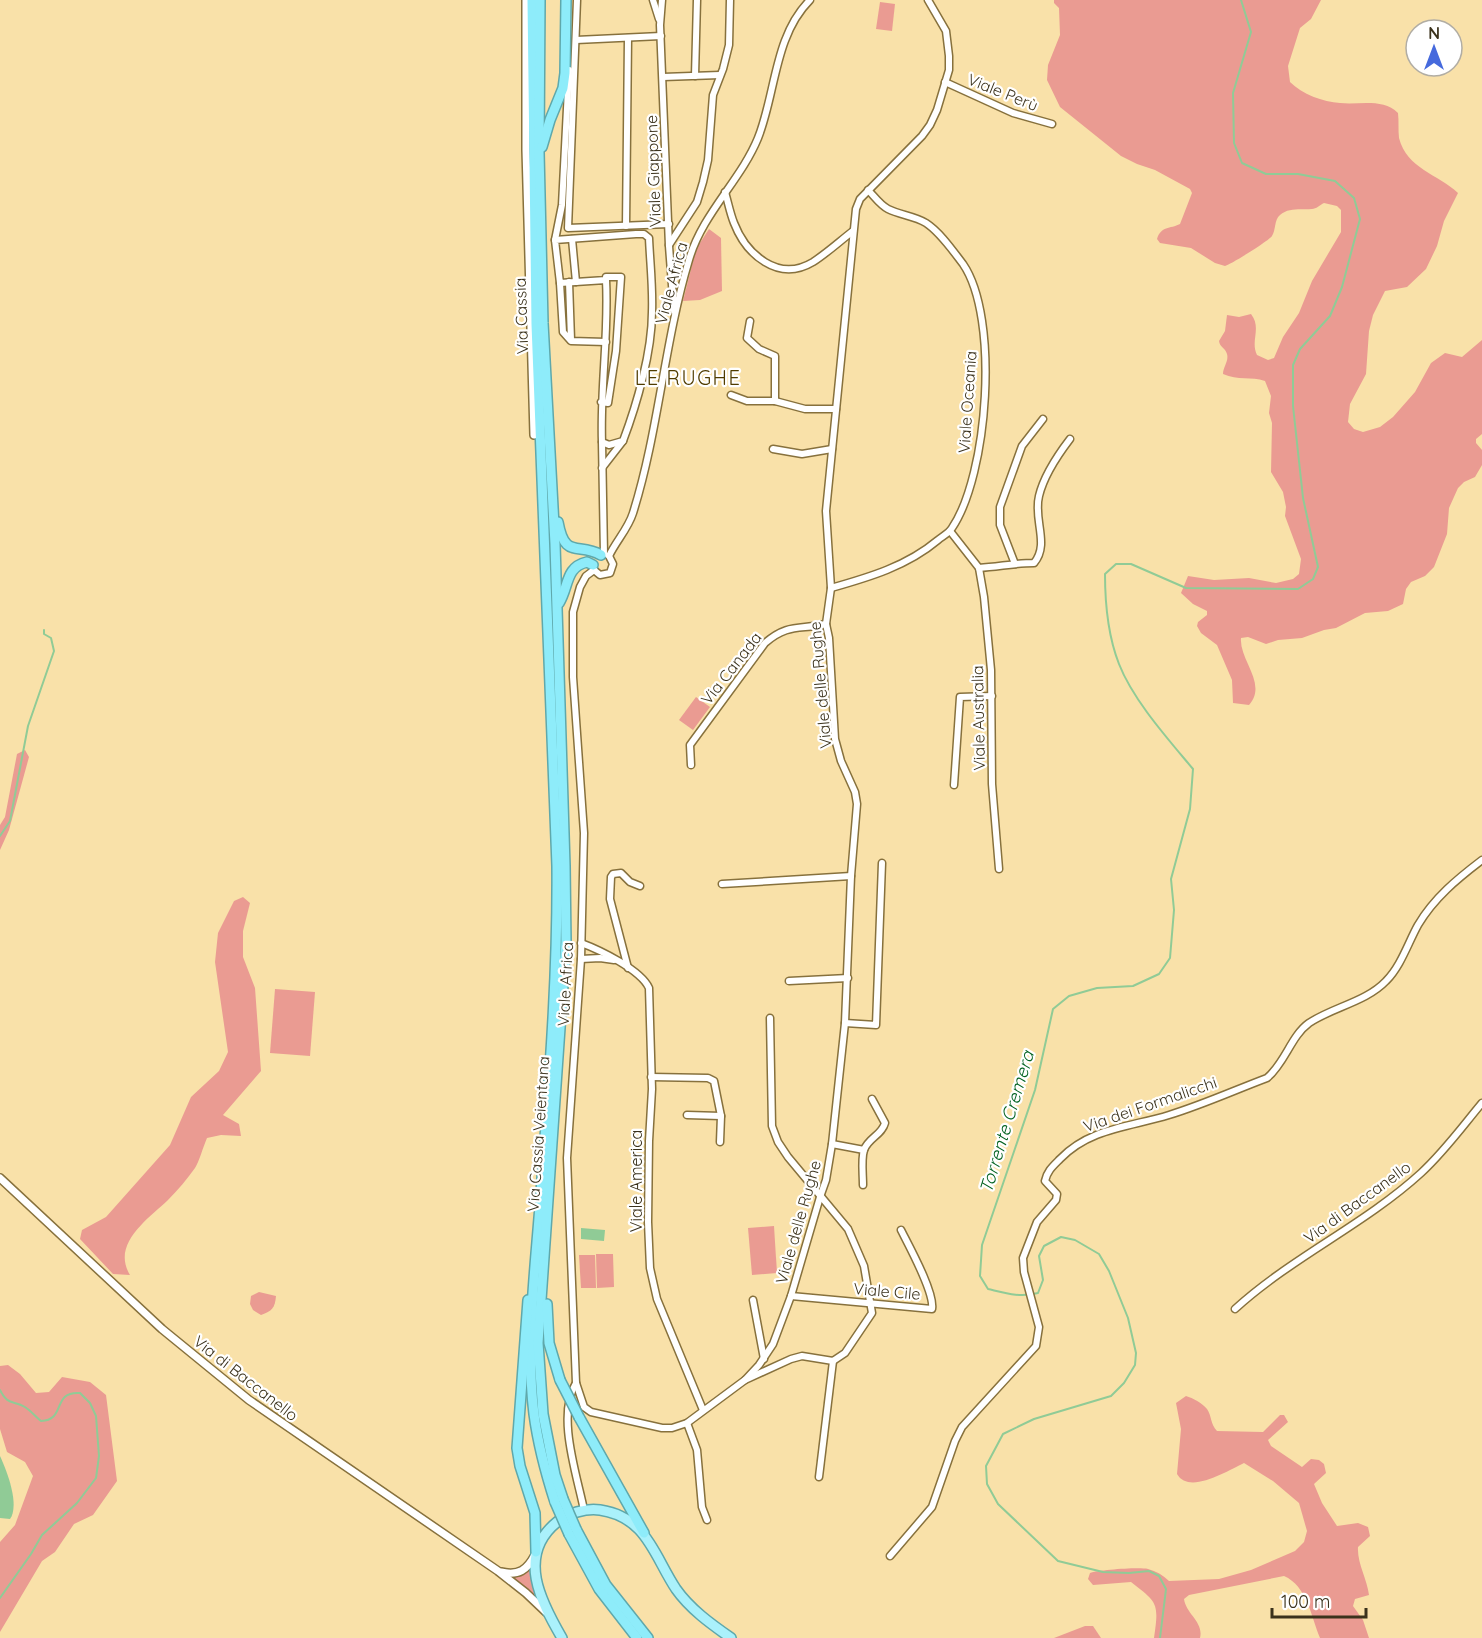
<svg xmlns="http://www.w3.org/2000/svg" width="1482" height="1638" viewBox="0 0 1482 1638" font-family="Quicksand,sans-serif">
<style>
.green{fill:#ea9b92}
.water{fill:#90cb96}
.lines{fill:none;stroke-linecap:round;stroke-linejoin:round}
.stream{stroke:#90cb96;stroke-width:2}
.minor-casing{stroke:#87713d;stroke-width:9}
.tertiary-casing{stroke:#87713d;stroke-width:10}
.primary-casing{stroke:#5fa8ab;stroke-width:12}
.trunk-casing{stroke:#5fa8ab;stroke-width:12}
.minor{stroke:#fff;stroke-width:6}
.tertiary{stroke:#fff;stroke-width:7}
.primary{stroke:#aaf1fb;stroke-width:9}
.trunk{stroke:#8eecfa;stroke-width:9}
.trunk-bridge-casing{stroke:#5fa8ab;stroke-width:12;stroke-linecap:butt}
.trunk-bridge{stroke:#8eecfa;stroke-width:9}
.labels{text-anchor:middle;stroke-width:4.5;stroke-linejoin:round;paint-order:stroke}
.street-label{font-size:16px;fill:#3b321c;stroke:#fff}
.water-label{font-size:18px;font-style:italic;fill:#036322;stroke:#fff}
.quarter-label{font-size:20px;letter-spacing:1.5px;fill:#513d00;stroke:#fff}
</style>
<rect width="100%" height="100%" fill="#f9e1a9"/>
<g class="green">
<path d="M1054 0H1321L1311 19 1300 28 1288 66 1290 82C1302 94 1323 102 1340 103 1360 105 1383 98 1398 113 1399 121 1398 130 1399 138 1407 169 1438 174 1458 193L1444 221 1437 246 1426 269 1407 287 1385 291 1373 315 1369 331 1366 374 1350 404 1348 422 1354 429 1363 432 1380 427 1393 417 1415 392 1431 363 1445 353 1462 357 1482 340V434L1476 439V443L1482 450V465L1475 477 1464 482 1458 488 1449 508 1447 534 1434 567 1425 576 1411 582 1406 589 1403 604 1388 611 1365 613 1336 628 1324 630 1302 638 1278 640 1266 644 1248 637 1241 638C1239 660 1268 684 1249 705L1233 703 1232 680 1217 645 1201 633 1197 626 1198 622 1207 615V611L1193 604 1181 593 1188 576 1214 580 1249 578 1276 583 1293 579 1299 574 1301 559 1285 516 1286 507 1283 492 1271 472 1272 423 1269 413 1271 396 1265 381C1251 376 1238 381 1223 374 1223 367 1229 361 1227 354 1225 347 1220 348 1219 341L1225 331 1227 315 1239 317 1251 314C1262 328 1250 341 1257 355L1268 360 1274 358 1283 337 1299 313 1312 281 1341 232V210L1337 206 1324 203C1320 205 1316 209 1312 209 1301 210 1289 207 1280 215 1274 220 1276 230 1272 236 1270 240 1230 265 1225 266L1215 263 1191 248 1160 243 1157 239C1161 226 1170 229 1180 224L1192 193 1190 189 1155 170 1137 164 1121 156 1060 107 1047 80 1048 65 1060 35 1059 8 1054 3Z"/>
<path d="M880 2 895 4 892 31 876 29Z"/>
<path d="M709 229 721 238 722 291 700 300 683 301 696 249Z"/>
<path d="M696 697 710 707 693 730 679 720Z"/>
<path d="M25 750 29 757 9 830 0 850V825L5 817 17 754Z"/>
<path d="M243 897 250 903 243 931V957L255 988 261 1071 223 1115 239 1124 241 1136 221 1135 207 1138C203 1147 199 1162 195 1168 187 1179 178 1190 168 1200 148 1219 111 1244 130 1275L113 1274 80 1239 82 1230 106 1217 170 1145 191 1097 219 1071 228 1052 215 962 218 933 234 901Z"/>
<path d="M275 989 315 992 310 1056 270 1053Z"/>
<path d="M774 1226 777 1273 752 1275 748 1228Z"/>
<path d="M596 1254H613L614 1287 597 1288Z"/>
<path d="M579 1255H595L596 1288H581Z"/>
<path d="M259 1292 276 1296C275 1308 272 1311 261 1315L253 1310 250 1304 251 1296Z"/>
<path d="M8 1365 20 1374 36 1393 49 1392 62 1377 90 1382 106 1395 117 1481 93 1515 74 1524 55 1552 42 1561 0 1632V1542L15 1525 33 1476 25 1462 7 1452 0 1429V1366Z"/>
<path d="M1186 1396C1193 1398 1202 1403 1207 1409 1212 1416 1210 1424 1217 1431L1263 1432 1280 1415H1284L1288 1422 1268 1440 1271 1446 1302 1467 1311 1459 1319 1460 1324 1464 1326 1473 1314 1484 1322 1503 1337 1526 1358 1523 1368 1527 1370 1536 1358 1547C1357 1563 1367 1579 1369 1595L1355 1599 1353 1606 1363 1620 1369 1638H1320C1311 1616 1307 1586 1284 1576L1189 1595 1184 1599C1186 1614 1204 1622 1200 1638H1154C1159 1603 1158 1603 1131 1582L1093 1585 1088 1579 1090 1573C1099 1570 1138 1567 1148 1569 1156 1571 1163 1575 1169 1581L1219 1579 1251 1570 1295 1551 1304 1542 1307 1531 1299 1503 1273 1481 1244 1463C1227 1471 1189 1495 1177 1474L1181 1429 1176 1403Z"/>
<path d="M531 1568 532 1584 540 1602 511 1576 524 1575Z"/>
<path d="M1085 1626H1093L1101 1638H1054Z"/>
</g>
<g class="water">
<path d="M581 1228 605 1230 604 1241 581 1239Z"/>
<path d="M0 1456C7 1471 20 1505 10 1519L0 1518Z"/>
</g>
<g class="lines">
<g class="stream">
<path d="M0 836 10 821 28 726 54 651 51 638 44 634V630"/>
<path d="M0 1390C8 1406 13 1400 25 1407 31 1411 36 1417 41 1421 67 1420 51 1391 80 1393L90 1403 96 1416 99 1456 96 1478 77 1503 42 1535 31 1554 0 1598"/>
<path d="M1160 1638 1166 1589 1159 1576 1149 1571 1129 1573 1103 1572 1058 1561 998 1504 987 1484 986 1466 1003 1434 1034 1419 1111 1396 1124 1383 1135 1365 1136 1353 1128 1318 1109 1271 1099 1254 1075 1240 1061 1237 1044 1246 1039 1256 1043 1280 1038 1293C1020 1298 1005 1293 988 1289L980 1276 982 1245 1035 1090 1053 1009 1069 996 1097 988 1133 986 1159 974 1170 958 1174 910 1171 879 1190 809 1193 769C1168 739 1133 700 1119 664 1108 636 1105 604 1105 574L1116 564H1131L1186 588 1298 589 1313 579 1318 567 1303 498 1293 406V365L1300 349 1330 316 1342 287 1360 219 1354 198 1335 181 1298 174H1266L1242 163 1234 143 1233 93 1251 32 1241 0"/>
</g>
<g class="minor-casing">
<g id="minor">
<path d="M577 0 568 228 669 224"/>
<path d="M653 0 659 19"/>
<path d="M662 0 660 25 669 246 674 311"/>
<path d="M576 40 661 36"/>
<path d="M695 76 697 0"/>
<path d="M663 77 720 75"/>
<path d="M945 82 1013 113 1052 124"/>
<path d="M725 192C728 202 730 213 734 223 746 254 778 283 813 262 827 253 840 241 853 231"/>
<path d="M626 226 628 38"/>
<path d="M572 239 576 282"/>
<path d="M555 240 562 205 569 70"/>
<path d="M669 245 697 202 703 182 708 160 713 95 723 69 729 45 730 0"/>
<path d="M569 282 571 340"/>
<path d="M560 283 563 332 571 341 606 342"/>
<path d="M750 321 747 338 759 349 775 356V401"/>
<path d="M731 395 747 401H775L805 409H836"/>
<path d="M601 402 608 403 616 351 621 277H606V280L560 283 555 240 636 234H644L649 238C650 262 653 287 652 312 652 352 637 404 623 441L609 445 602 442C600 388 609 334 606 280"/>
<path d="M602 442 604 554"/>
<path d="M773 449 802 454 832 449"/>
<path d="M602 468 623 441"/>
<path d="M950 531 979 568 984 597 991 670 992 784 999 869"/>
<path d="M609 556C616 541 628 529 633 513 659 430 664 343 689 260 702 214 741 180 758 138 776 93 774 36 810 0"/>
<path d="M1015 564 1000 525V507L1022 446 1043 419"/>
<path d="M979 568C998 567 1015 563 1034 563 1050 544 1033 520 1039 496 1044 475 1057 456 1070 439"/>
<path d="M594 570 600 575 610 573 613 564 609 556"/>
<path d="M831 588C870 577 907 566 938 540 943 536 949 533 952 528 988 475 1000 318 963 264 953 251 940 232 926 223 915 216 900 215 888 209 880 205 874 196 868 190"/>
<path d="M691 765 690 745 765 643C788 623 800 630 826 624"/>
<path d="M954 785 960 697 992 696"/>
<path d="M722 884 851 876"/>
<path d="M581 943C600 950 641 970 649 988L652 1089 649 1141 648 1222 650 1268 657 1299 703 1410"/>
<path d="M581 959 600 958 614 960"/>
<path d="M628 968 610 899 611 877 613 874 621 873 630 882 640 886"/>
<path d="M789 981 848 978"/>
<path d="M845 1023 876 1025 882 863"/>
<path d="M651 1077 708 1078 714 1081 721 1116 720 1142"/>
<path d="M687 1115 721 1116"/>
<path d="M832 1144 864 1150"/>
<path d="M863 1185C863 1174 861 1159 864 1150 868 1138 882 1135 885 1123L872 1099"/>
<path d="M791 1296 932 1309C935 1293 909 1246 901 1230"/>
<path d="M753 1300 764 1359"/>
<path d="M1235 1309C1292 1257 1364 1225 1421 1173 1444 1152 1462 1127 1482 1103"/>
<path d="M745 1380 759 1365 773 1344 791 1296 820 1197 826 1180 832 1144 845 1023 851 876 857 804 855 792 841 761 835 739 829 638 826 624 831 588 826 511 856 209 860 199 922 136 930 125 937 110 949 70V56L946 31 928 0"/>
<path d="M576 1383 584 1407 591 1412 662 1428H672L687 1423 745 1380 791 1359 802 1356 833 1361 845 1353 872 1313 864 1266 848 1229 788 1157 778 1142 772 1126 770 1018"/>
<path d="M687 1423 697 1450 702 1507 707 1520"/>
<path d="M819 1477 833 1361"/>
<path d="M584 1510C577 1475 556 1415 576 1383L567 1158 581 959 584 833 573 677V612L580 587 586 576 594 570"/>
<path d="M890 1556 932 1507 955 1441 962 1427 1036 1346 1039 1327 1024 1272 1023 1258 1037 1222 1056 1200 1057 1194 1045 1181C1047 1171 1053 1166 1060 1159 1090 1128 1130 1127 1169 1115 1202 1105 1235 1090 1267 1078 1285 1063 1291 1036 1309 1023 1333 1007 1366 1002 1386 981 1401 966 1408 943 1418 925 1434 898 1457 879 1482 860"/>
</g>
</g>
<g class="tertiary-casing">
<g id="tertiary">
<path d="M526 0V150L534 435"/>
<path d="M0 1178 162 1329 249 1400 498 1571 526 1593 546 1612"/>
<path d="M501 1572C519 1576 527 1570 535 1555"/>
</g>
</g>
<g class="primary-casing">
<path id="primary" d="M562 1638C541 1602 516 1555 557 1522 568 1513 586 1508 600 1510 647 1517 654 1556 676 1589 690 1609 711 1624 731 1638"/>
</g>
<g class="trunk-casing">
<g id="trunk">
<path d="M532 0 536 324 557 866C558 975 549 1083 541 1192 536 1265 525 1341 534 1414 538 1444 546 1474 555 1502"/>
<path d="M540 0 539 152 543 323 555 544 565 866 566 942 538 1343 543 1414 555 1475 563 1499"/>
<path d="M542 147 550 120 563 88 565 73 566 0"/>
<path d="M558 522C565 560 578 542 601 555"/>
<path d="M559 603C569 587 565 567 587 562L593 565"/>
<path d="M528 1300 517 1448 520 1466 535 1513 536 1552"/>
<path d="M547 1304 549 1343 560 1380"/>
<path d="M579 1417 644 1533"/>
<path d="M576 1529 606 1585 648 1638"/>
<path d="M569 1534 599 1589 637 1638"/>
</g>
</g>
<use href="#minor" class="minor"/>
<use href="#tertiary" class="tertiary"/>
<use href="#primary" class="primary"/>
<use href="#trunk" class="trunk"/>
<g class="trunk-bridge-casing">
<g id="trunk-bridge">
<path d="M560 1380 579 1417"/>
<path d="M563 1499 576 1529"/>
<path d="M555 1502 569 1534"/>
</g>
</g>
<use href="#trunk-bridge" class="trunk-bridge"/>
</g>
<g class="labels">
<g class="street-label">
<text transform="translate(1003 92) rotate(22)" y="6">Viale Perù</text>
<text transform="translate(653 171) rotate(-92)" y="6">Viale Giappone</text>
<text transform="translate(671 283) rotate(-75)" y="6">Viale Africa</text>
<text transform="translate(521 316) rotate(-92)" y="6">Via Cassia</text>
<text transform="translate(967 402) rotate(-86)" y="6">Viale Oceania</text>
<text transform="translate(731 668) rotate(-52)" y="6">Via Canada</text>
<text transform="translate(820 685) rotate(-95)" y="6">Viale delle Rughe</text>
<text transform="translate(978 718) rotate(-91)" y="6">Viale Australia</text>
<text transform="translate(565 984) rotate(-87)" y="6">Viale Africa</text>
<text transform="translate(1150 1104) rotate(-19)" y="6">Via dei Formalicchi</text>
<text transform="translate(538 1134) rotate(-86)" y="6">Via Cassia Veientana</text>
<text transform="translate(636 1181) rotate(-90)" y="6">Viale America</text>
<text transform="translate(1357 1202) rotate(-36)" y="6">Via di Baccanello</text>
<text transform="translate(798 1222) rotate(-74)" y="6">Viale delle Rughe</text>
<text transform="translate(887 1291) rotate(5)" y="6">Viale Cile</text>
<text transform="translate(246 1378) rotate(38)" y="6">Via di Baccanello</text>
</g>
<g class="water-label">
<text transform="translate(1007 1122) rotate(-73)" y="6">Torrente Cremera</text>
</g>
<g class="quarter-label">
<text x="688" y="385">LE RUGHE</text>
</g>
</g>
<g transform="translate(1434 48)"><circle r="28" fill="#ffffff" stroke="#b1ada4" stroke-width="1.5"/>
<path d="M0-4.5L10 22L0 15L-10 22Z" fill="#466add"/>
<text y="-9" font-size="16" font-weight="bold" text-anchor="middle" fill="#3b321c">N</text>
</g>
<path d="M1272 1608v9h94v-9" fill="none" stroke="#3b321c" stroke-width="3"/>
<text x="1281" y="1608" font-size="18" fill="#3b321c" stroke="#ffffff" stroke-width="4.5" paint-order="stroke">100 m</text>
</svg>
